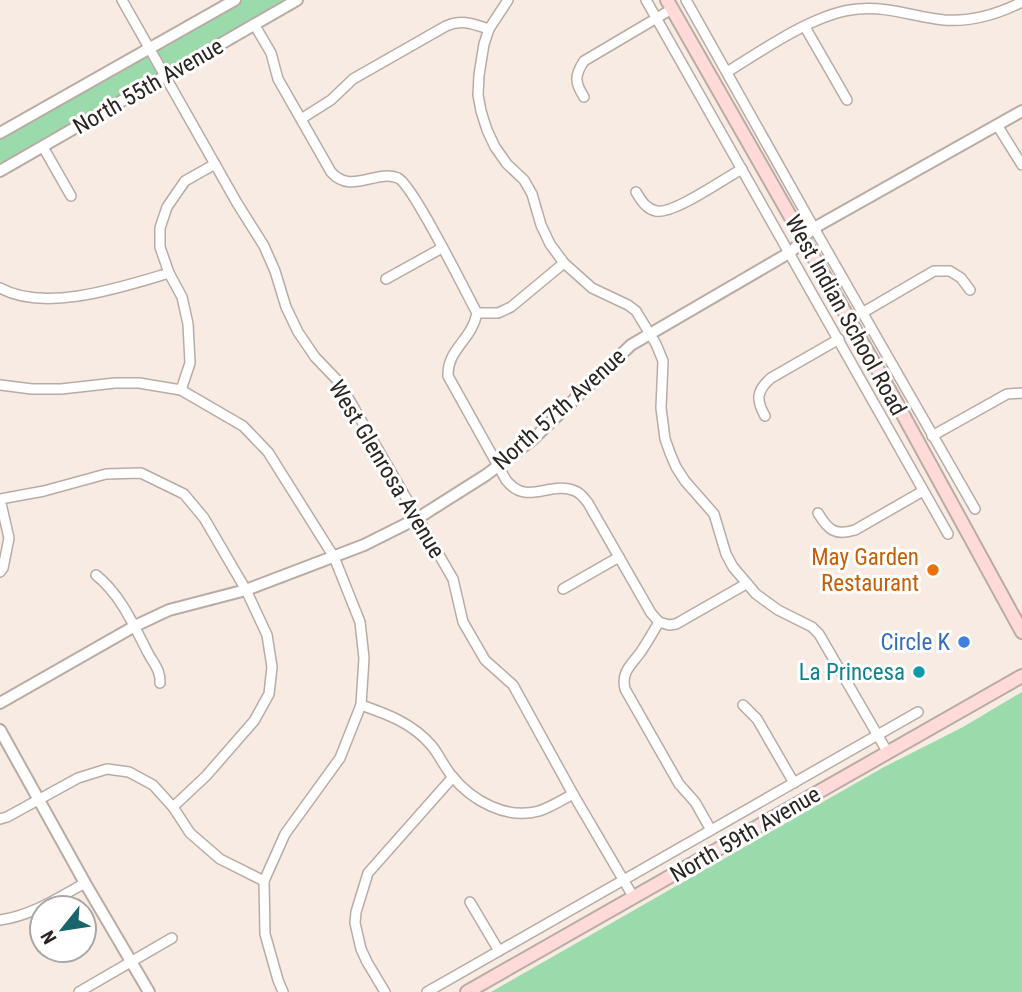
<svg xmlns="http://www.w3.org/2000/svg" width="1022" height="992" viewBox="0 0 1022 992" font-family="'Roboto Condensed',sans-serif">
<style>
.green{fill:#9bdbab}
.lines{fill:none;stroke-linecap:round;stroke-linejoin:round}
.minor-casing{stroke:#b8aca4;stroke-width:12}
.tertiary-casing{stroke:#b8aca4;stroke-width:14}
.secondary-casing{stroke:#b8aca4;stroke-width:16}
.minor{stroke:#fff;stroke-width:9}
.tertiary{stroke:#fff;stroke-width:10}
.secondary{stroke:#ffdad9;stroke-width:12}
.food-dot{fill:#e8710a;stroke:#fff;stroke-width:2.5}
.shop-dot{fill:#3f7fe0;stroke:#fff;stroke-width:2.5}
.culture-dot{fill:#0f9aa8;stroke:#fff;stroke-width:2.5}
.labels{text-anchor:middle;stroke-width:6;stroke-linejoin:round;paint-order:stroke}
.street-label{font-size:23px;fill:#2a2522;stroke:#fff}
.food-label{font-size:23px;fill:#c56008;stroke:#fff;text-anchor:end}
.shop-label{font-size:23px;fill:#366cbe;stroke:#fff;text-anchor:end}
.culture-label{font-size:23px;fill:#0d838f;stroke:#fff;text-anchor:end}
</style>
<rect width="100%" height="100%" fill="#f8ebe3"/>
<g class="green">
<path d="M243 0H289L0 165V139Z"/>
<path d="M1022 692V992H491L884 767 963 727Z"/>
</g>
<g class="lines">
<g class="minor-casing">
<g id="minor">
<path d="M122 0 237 203 264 246 275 271 286 307 298 332 315 357 339 382 453 579 463 622 485 660 513 685 573 794 634 898"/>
<path d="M508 0 489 29 484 44 479 75 478 95 481 111 487 130 495 147 507 164 524 180 532 194 541 225 550 244 564 263 592 288 628 305 636 311 656 344 663 361 661 408 665 439 670 453 676 467 685 481 714 514 726 554 733 567 756 594 778 610 812 627 819 634 888 753"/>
<path d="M646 0 948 534"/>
<path d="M686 0 814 228 975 509"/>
<path d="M254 24 271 53 278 79 331 172C351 195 376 169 398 178 413 185 466 293 477 313 472 340 447 349 448 376L506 480C527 507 550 480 575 491 581 493 584 498 588 503L651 613 659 622C653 632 647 643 640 653 631 665 621 672 625 689L679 784 695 802 711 830"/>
<path d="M805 27 847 100"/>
<path d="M727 72C763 50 816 12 858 9 888 6 915 17 944 20 971 22 998 14 1022 2"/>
<path d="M584 97C575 83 574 76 584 61L672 9"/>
<path d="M301 119 331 100 353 79 446 26C462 19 473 24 489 29"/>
<path d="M997 125 1022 165"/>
<path d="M43 147 71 196"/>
<path d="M636 192C641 200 646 209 656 211 673 215 725 178 742 169"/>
<path d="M386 279 442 248"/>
<path d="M0 288C45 313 122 287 169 273"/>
<path d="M477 313H498L511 307 564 263"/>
<path d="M862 313 934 271H950L961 278 970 290"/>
<path d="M0 385 32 389H61L115 383H139L181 390 243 426 268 452 334 557 360 622 364 658 361 705 340 758 285 834 264 881 265 934 278 980 283 992"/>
<path d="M181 390 190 363 188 324 182 297 169 273 160 247V228L167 207 185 181 215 164"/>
<path d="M765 416C756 400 756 391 771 378L839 339"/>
<path d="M932 436 1007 394 1022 393"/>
<path d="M818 513C828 530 835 536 855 530L923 491"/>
<path d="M0 572 3 568 9 538 0 499 44 491 106 474 141 473 184 494 204 518 246 590 267 635 272 667 269 694 254 721 206 776 173 807"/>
<path d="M96 575C121 595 134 626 148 653 154 664 161 671 160 683"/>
<path d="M563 589 619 557"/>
<path d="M659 622 669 625 676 624 746 584"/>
<path d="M361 705C387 714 412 723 431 745 439 754 444 767 452 776 472 801 507 820 539 811 551 807 562 800 573 794"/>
<path d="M743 705 757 719 794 783"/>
<path d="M0 819 7 817 78 778 107 769 129 772 153 785 173 807 190 833 220 859 264 881"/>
<path d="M470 902 499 951"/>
<path d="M0 920C31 916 58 898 85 883"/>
<path d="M79 992 172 938"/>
<path d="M385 992 367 962 361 949 355 923 356 912 368 873 453 777"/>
<path d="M427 992 918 712"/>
</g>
</g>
<g class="tertiary-casing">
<g id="tertiary">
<path d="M0 133 235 0"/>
<path d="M0 171 297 0"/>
<path d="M0 703 135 626 169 610 246 590 364 545 418 518 486 475 532 440 631 345 789 253C799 247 804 234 814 228L1022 111"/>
<path d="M0 730 85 883 149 992"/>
</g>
</g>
<g class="secondary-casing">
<g id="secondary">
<path d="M667 0 895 400 1022 632"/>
<path d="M467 992 1022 676"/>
</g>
</g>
<use href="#minor" class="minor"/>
<use href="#tertiary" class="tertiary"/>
<use href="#secondary" class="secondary"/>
</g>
<circle class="food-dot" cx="933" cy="570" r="7"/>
<circle class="shop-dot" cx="964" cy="642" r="7"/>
<circle class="culture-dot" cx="919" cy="672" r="7"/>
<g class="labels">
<g class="street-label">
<text transform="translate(148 86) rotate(-30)" y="8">North 55th Avenue</text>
<text transform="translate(846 315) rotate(61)" y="8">West Indian School Road</text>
<text transform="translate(559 409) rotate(-42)" y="8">North 57th Avenue</text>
<text transform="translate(387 469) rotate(59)" y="8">West Glenrosa Avenue</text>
<text transform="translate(745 834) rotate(-30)" y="8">North 59th Avenue</text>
</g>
<g class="food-label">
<text x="919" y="565">May Garden<tspan x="919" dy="26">Restaurant</tspan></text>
</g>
<g class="shop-label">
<text x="950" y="650">Circle K</text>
</g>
<g class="culture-label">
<text x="905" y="680">La Princesa</text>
</g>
</g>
<g transform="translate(63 929) rotate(240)"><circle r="33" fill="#ffffff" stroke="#aaa8a7" stroke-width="2"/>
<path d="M0-5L12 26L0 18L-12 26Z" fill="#18666b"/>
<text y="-10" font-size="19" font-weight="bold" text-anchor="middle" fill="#2a2522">N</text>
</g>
</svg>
